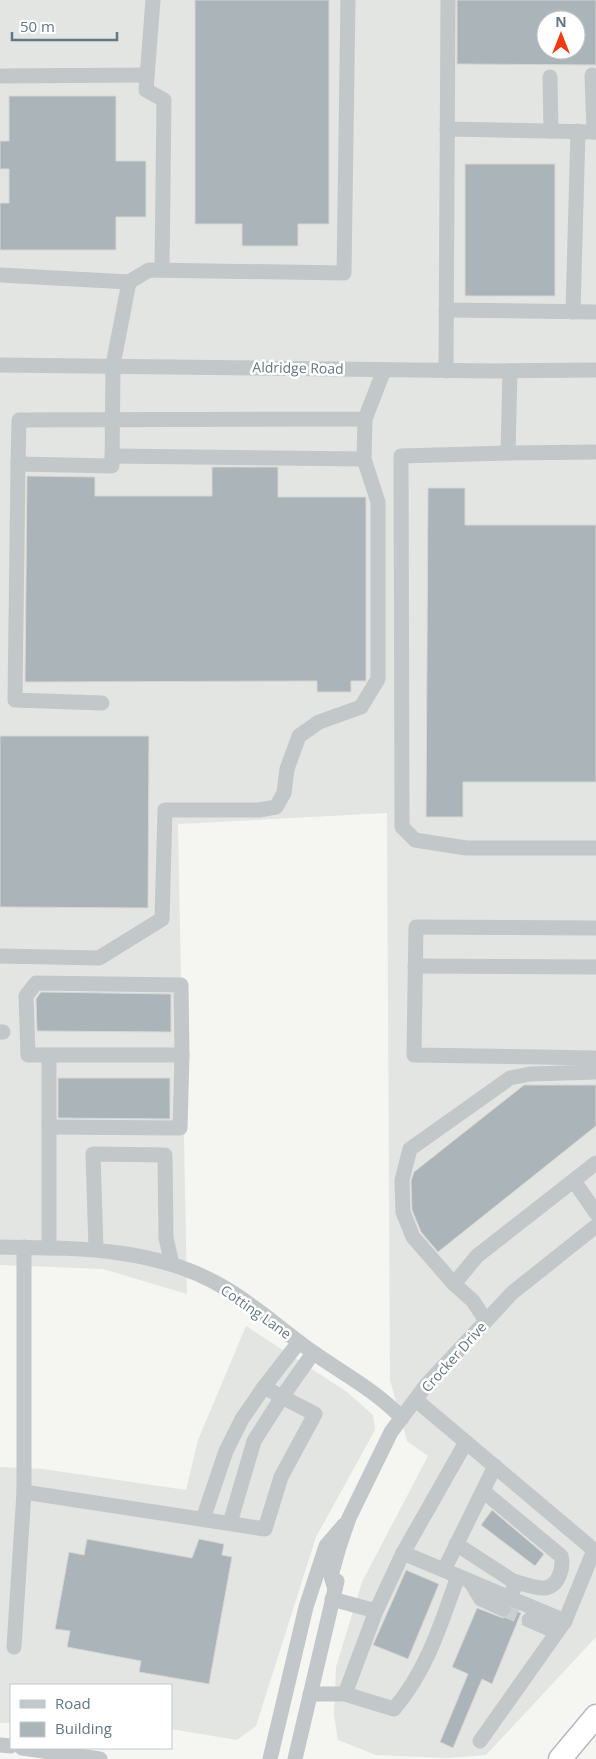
<svg xmlns="http://www.w3.org/2000/svg" width="596" height="1759" viewBox="0 0 596 1759" font-family="'Open Sans',sans-serif">
<style>
.built{fill:#e3e5e2;fill-rule:evenodd}
.building{fill:#abb5b9;stroke:#d7d6d4;fill-rule:evenodd}
.lines{fill:none;stroke-linecap:round;stroke-linejoin:round}
.minor-tunnel{stroke:#c9d0d1;stroke-width:15;stroke-dasharray:15 8;stroke-linecap:butt}
.highway-casing{stroke:#b6babd;stroke-width:25}
.minor{stroke:#c2c7ca;stroke-width:15}
.highway{stroke:#fff;stroke-width:22}
.labels{text-anchor:middle;stroke-width:5;stroke-linejoin:round;paint-order:stroke}
.street-label{font-size:14px;fill:#627885;stroke:#fff}
</style>
<rect width="100%" height="100%" fill="#f5f5f1"/>
<g class="built">
<path d="M0 0H596V1637L486 1755 448 1758 376 1755 338 1740 334 1715 336 1667 362 1582 428 1456 407 1441 390 1380 387 813 178 824 187 1294 103 1269 0 1265ZM546 20H576V50H546Z"/>
<path d="M246 1326 347 1392 373 1415 375 1430 316 1537 256 1726 237 1740 171 1729V1685H11V1723H0V1467L43 1469 186 1490 198 1440Z"/>
</g>
<g class="building">
<path d="M195 0H329V224H298V246H242V224H195Z"/>
<path d="M457 0H596V65L457 64ZM546 20H576V50H546Z"/>
<path d="M9 96H116V161H146V217H116V250H0V203H9V169H0V141H9Z"/>
<rect x="465" y="164" width="90" height="132"/>
<path d="M212 467H278V497H366V681H351V692H317V681L25 682 27 476 95 477V496H212Z"/>
<path d="M428 488H465V525H596V782H463V817H426Z"/>
<path d="M0 736H149L148 908 0 907Z"/>
<path d="M41 992 171 994V1032L37 1031 36 999Z"/>
<path d="M58 1078H170V1119L58 1118Z"/>
<path d="M524 1085H596V1126L438 1252 421 1232 412 1210 411 1181 414 1172Z"/>
<path d="M492 1510 544 1554 535 1566 481 1525Z"/>
<path d="M87 1539 192 1558 199 1539 224 1544 222 1555 232 1557 209 1684 139 1672 141 1661 67 1647 70 1631 55 1629 69 1552 84 1555Z"/>
<path d="M406 1570 439 1584 408 1659 373 1645Z"/>
<path d="M477 1608 503 1618 509 1616 512 1609 521 1613 492 1684 482 1679 453 1748 440 1742 468 1674 452 1667Z"/>
</g>
<g class="lines">
<path class="minor-tunnel" d="M503 1609 529 1620"/>
<g class="highway-casing">
<path id="highway" d="M560 1759 596 1716"/>
</g>
<g class="minor">
<path d="M153 0 146 90 164 100 162 270"/>
<path d="M592 75 594 132"/>
<path d="M0 76 147 75"/>
<path d="M550 77 551 131"/>
<path d="M447 129 596 132"/>
<path d="M0 275 129 282 113 365 112 466 18 464 15 700 102 703"/>
<path d="M129 282 149 270 344 273 348 0"/>
<path d="M446 310 596 312"/>
<path d="M573 312 578 131"/>
<path d="M0 365 494 371 596 370"/>
<path d="M446 371 448 0"/>
<path d="M510 371 508 453 401 456 402 827 415 840 466 848H596"/>
<path d="M508 453 596 452"/>
<path d="M112 456 364 459 365 419"/>
<path d="M18 464 19 420 365 419 384 370"/>
<path d="M596 928 416 927 414 1055 596 1058"/>
<path d="M0 956 99 958 162 919 165 810H259L276 807 284 793 287 769 299 736 319 722 361 707 378 679V502L364 459"/>
<path d="M415 966 596 967"/>
<path d="M0 1032H3"/>
<path d="M49 1127 180 1128 182 1055"/>
<path d="M574 1181 596 1213"/>
<path d="M0 1247C77 1248 157 1247 225 1288 256 1306 284 1332 314 1353 345 1375 375 1390 402 1418"/>
<path d="M24 1247V1492L265 1529 281 1477 315 1414 282 1397 313 1353"/>
<path d="M49 1248V1055H182L181 985 36 983 26 996 28 1055H49"/>
<path d="M96 1249 93 1154 165 1155 166 1238 172 1264"/>
<path d="M454 1284 477 1256 596 1163"/>
<path d="M486 1321 473 1301 454 1284 413 1237 403 1212 402 1180 410 1149 510 1078 530 1074 596 1072"/>
<path d="M416 1400 594 1550 565 1621 480 1741"/>
<path d="M466 1442 403 1553 565 1621"/>
<path d="M483 1491 561 1556C564 1567 559 1586 545 1588 535 1589 522 1583 513 1581"/>
<path d="M203 1519 226 1451 242 1419 264 1387"/>
<path d="M230 1523 254 1441 282 1397 264 1387 299 1342"/>
<path d="M456 1544 513 1581 514 1589"/>
<path d="M444 1570 495 1466"/>
<path d="M470 1581 481 1599 503 1609"/>
<path d="M335 1589 331 1576 339 1547 349 1518 391 1432 427 1384 512 1293 596 1226"/>
<path d="M332 1599 376 1611"/>
<path d="M529 1620 556 1632"/>
<path d="M14 1647 24 1492"/>
<path d="M310 1694H345L394 1709C427 1670 441 1624 458 1576"/>
<path d="M345 1694 376 1611 403 1553"/>
<path d="M0 1745 11 1746"/>
<path d="M22 1748 100 1759"/>
<path d="M270 1759 306 1607 326 1546 344 1525"/>
<path d="M295 1759 337 1581"/>
</g>
<use href="#highway" class="highway"/>
</g>
<g class="labels">
<g class="street-label">
<text transform="translate(298 368) rotate(1)" y="5">Aldridge Road</text>
<text transform="translate(256 1312) rotate(35)" y="5">Cotting Lane</text>
<text transform="translate(454 1357) rotate(-48)" y="5">Crocker Drive</text>
</g>
</g>
<rect x="10" y="1684" width="162" height="65" fill="#ffffff" stroke="#c0c9ce"/>
<rect x="20" y="1700" width="25" height="8" fill="#c2c7ca" stroke="#c0c9ce"/>
<text x="55" y="1709" font-size="15" fill="#627885">Road</text>
<rect x="20" y="1722" width="25" height="15" fill="#abb5b9" stroke="#c0c9ce"/>
<text x="55" y="1734" font-size="15" fill="#627885">Building</text>
<g transform="translate(561 35)"><circle r="24" fill="#ffffff" stroke="#c0c9ce"/>
<path d="M0-4L9 19L0 12L-9 19Z" fill="#f23914"/>
<text y="-8" font-size="14" font-weight="bold" text-anchor="middle" fill="#627885">N</text>
</g>
<path d="M12 32v8h105v-8" fill="none" stroke="#627885" stroke-width="2.5"/>
<text x="20" y="32" font-size="15" fill="#627885" stroke="#ffffff" stroke-width="4" paint-order="stroke">50 m</text>
</svg>
